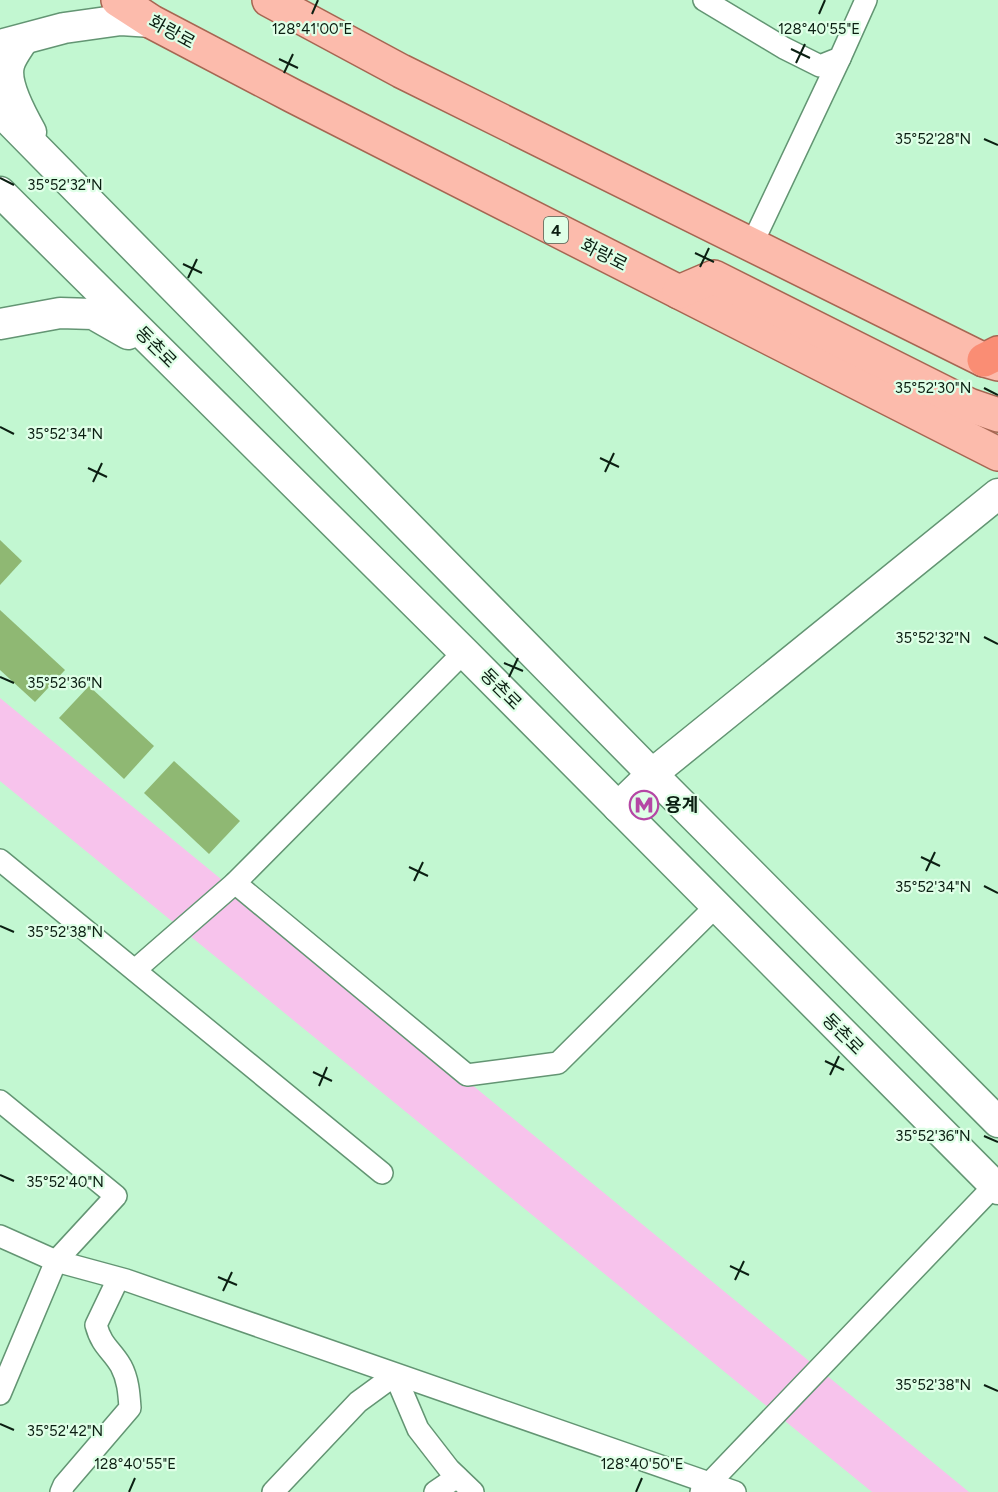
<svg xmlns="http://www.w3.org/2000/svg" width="998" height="1492" viewBox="0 0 998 1492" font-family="Figtree,'Noto Sans KR',sans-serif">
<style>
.green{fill:#f7c3ec}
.building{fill:#8fb873}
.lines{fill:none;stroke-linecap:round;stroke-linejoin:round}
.street-casing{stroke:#639573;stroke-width:24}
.secondary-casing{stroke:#639573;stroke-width:33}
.primary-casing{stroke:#a66652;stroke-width:36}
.highway-casing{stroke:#a66652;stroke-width:36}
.street{stroke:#fff;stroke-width:21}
.secondary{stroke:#fff;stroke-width:30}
.primary{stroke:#fcbbac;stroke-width:33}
.highway{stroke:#fa8d74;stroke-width:33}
.ticks{fill:none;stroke:#0b1f12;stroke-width:2}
.labels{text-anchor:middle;stroke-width:4.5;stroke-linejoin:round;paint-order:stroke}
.shield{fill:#dfffe7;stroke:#4b6252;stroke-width:1.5}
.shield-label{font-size:16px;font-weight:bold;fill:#0b1f12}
.street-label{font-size:18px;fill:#0b1f12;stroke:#dfffe7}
.poi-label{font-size:18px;font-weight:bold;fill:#0b1f12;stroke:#dfffe7;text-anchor:start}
.ticks-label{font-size:15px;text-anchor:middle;fill:#0b1f12;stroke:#dfffe7;stroke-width:4.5;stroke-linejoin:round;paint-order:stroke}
</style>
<rect width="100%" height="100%" fill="#c2f7d1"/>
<path class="green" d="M0 698 969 1492H872L0 781Z"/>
<g class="building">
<path d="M0 540 22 561 0 585Z"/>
<path d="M0 610 65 670 35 702 0 670Z"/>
<path d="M89 686 154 746 124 779 59 718Z"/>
<path d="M174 761 240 821 209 854 144 793Z"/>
</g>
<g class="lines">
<g class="street-casing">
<g id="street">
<path d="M704 0 784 48 820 66 840 58 866 0"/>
<path d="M752 244 840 58"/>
<path d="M0 860 382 1173"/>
<path d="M235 883 467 1075 558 1063 716 906"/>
<path d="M135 970 235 883 464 652"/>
<path d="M0 1101 116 1196 56 1261 0 1394"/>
<path d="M0 1236 56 1261 126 1280 735 1492"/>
<path d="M61 1492 64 1485 130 1408C129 1393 128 1379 121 1366 111 1349 102 1347 96 1325L118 1279"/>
<path d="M273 1492 358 1402 395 1375 418 1429 449 1469 473 1492"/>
<path d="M435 1492 457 1477"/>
<path d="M701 1492 994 1186"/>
</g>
</g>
<g class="secondary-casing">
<g id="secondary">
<path d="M23 40C18 48 11 57 9 65 4 84 22 116 31 132"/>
<path d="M0 45 64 28 121 20 152 22"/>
<path d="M0 111 652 774 998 1122"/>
<path d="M0 192 464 652 998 1189"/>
<path d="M0 324 60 313 93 314 128 334"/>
<path d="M618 807 652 774 998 494"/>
</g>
</g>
<g class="primary-casing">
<g id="primary">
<path d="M118 0 152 22 293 96 998 454"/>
<path d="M269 0 401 71 984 360 998 364"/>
<path d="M679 292 714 277 969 405 998 415"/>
</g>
</g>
<g class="highway-casing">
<path id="highway" d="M984 360 998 353"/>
</g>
<use href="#street" class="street"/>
<use href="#secondary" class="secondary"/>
<use href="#primary" class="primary"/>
<use href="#highway" class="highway"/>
</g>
<path class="ticks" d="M312 14 318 0M819 14 825 0M791 49 810 58M279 59 298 68M796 63 805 44M284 73 293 54M984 139 998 145M0 178 14 185M695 253 714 262M183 264 202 273M700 267 709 248M188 278 197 259M984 388 998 395M0 427 14 434M600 458 619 467M88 468 107 477M605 472 614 453M93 482 102 463M984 637 998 644M504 663 523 671M0 677 14 683M509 677 518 658M921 857 940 866M409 867 428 876M926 871 935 852M414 881 423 862M984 886 998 893M0 926 14 932M825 1061 844 1070M313 1072 332 1081M830 1075 839 1056M319 1086 327 1067M984 1136 998 1142M0 1175 14 1181M730 1266 749 1275M218 1277 237 1285M735 1280 744 1261M223 1291 232 1272M984 1385 998 1391M0 1424 14 1430M129 1492 135 1478M636 1492 642 1478"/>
<defs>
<g id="metro-ring" transform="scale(1.5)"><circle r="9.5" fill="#dfffe7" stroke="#b547a5" stroke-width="1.5"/><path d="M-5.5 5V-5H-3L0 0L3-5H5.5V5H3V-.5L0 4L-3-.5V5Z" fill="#b547a5"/></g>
</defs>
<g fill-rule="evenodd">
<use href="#metro-ring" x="644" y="805"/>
</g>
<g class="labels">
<rect class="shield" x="544" y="217" width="24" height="26" rx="4.5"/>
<g class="shield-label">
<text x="556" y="236">4</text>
</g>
<g class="street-label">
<text transform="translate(172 32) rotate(29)" y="6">화랑로</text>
<text transform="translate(604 255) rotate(27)" y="6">화랑로</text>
<text transform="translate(156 347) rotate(45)" y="6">동촌로</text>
<text transform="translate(501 689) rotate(45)" y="6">동촌로</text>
<text transform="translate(843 1034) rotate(45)" y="6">동촌로</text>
</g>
<g class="poi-label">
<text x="665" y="811">용계</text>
</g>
</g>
<g class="ticks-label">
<text x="312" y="34">128°41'00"E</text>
<text x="819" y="34">128°40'55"E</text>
<text x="933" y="144">35°52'28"N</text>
<text x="65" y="190">35°52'32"N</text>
<text x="933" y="393">35°52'30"N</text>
<text x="65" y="439">35°52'34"N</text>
<text x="933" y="643">35°52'32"N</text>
<text x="65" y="688">35°52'36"N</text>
<text x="933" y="892">35°52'34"N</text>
<text x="65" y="937">35°52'38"N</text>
<text x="933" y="1141">35°52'36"N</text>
<text x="65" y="1187">35°52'40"N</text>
<text x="933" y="1390">35°52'38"N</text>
<text x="65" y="1436">35°52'42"N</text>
<text x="135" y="1469">128°40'55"E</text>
<text x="642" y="1469">128°40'50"E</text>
</g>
</svg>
